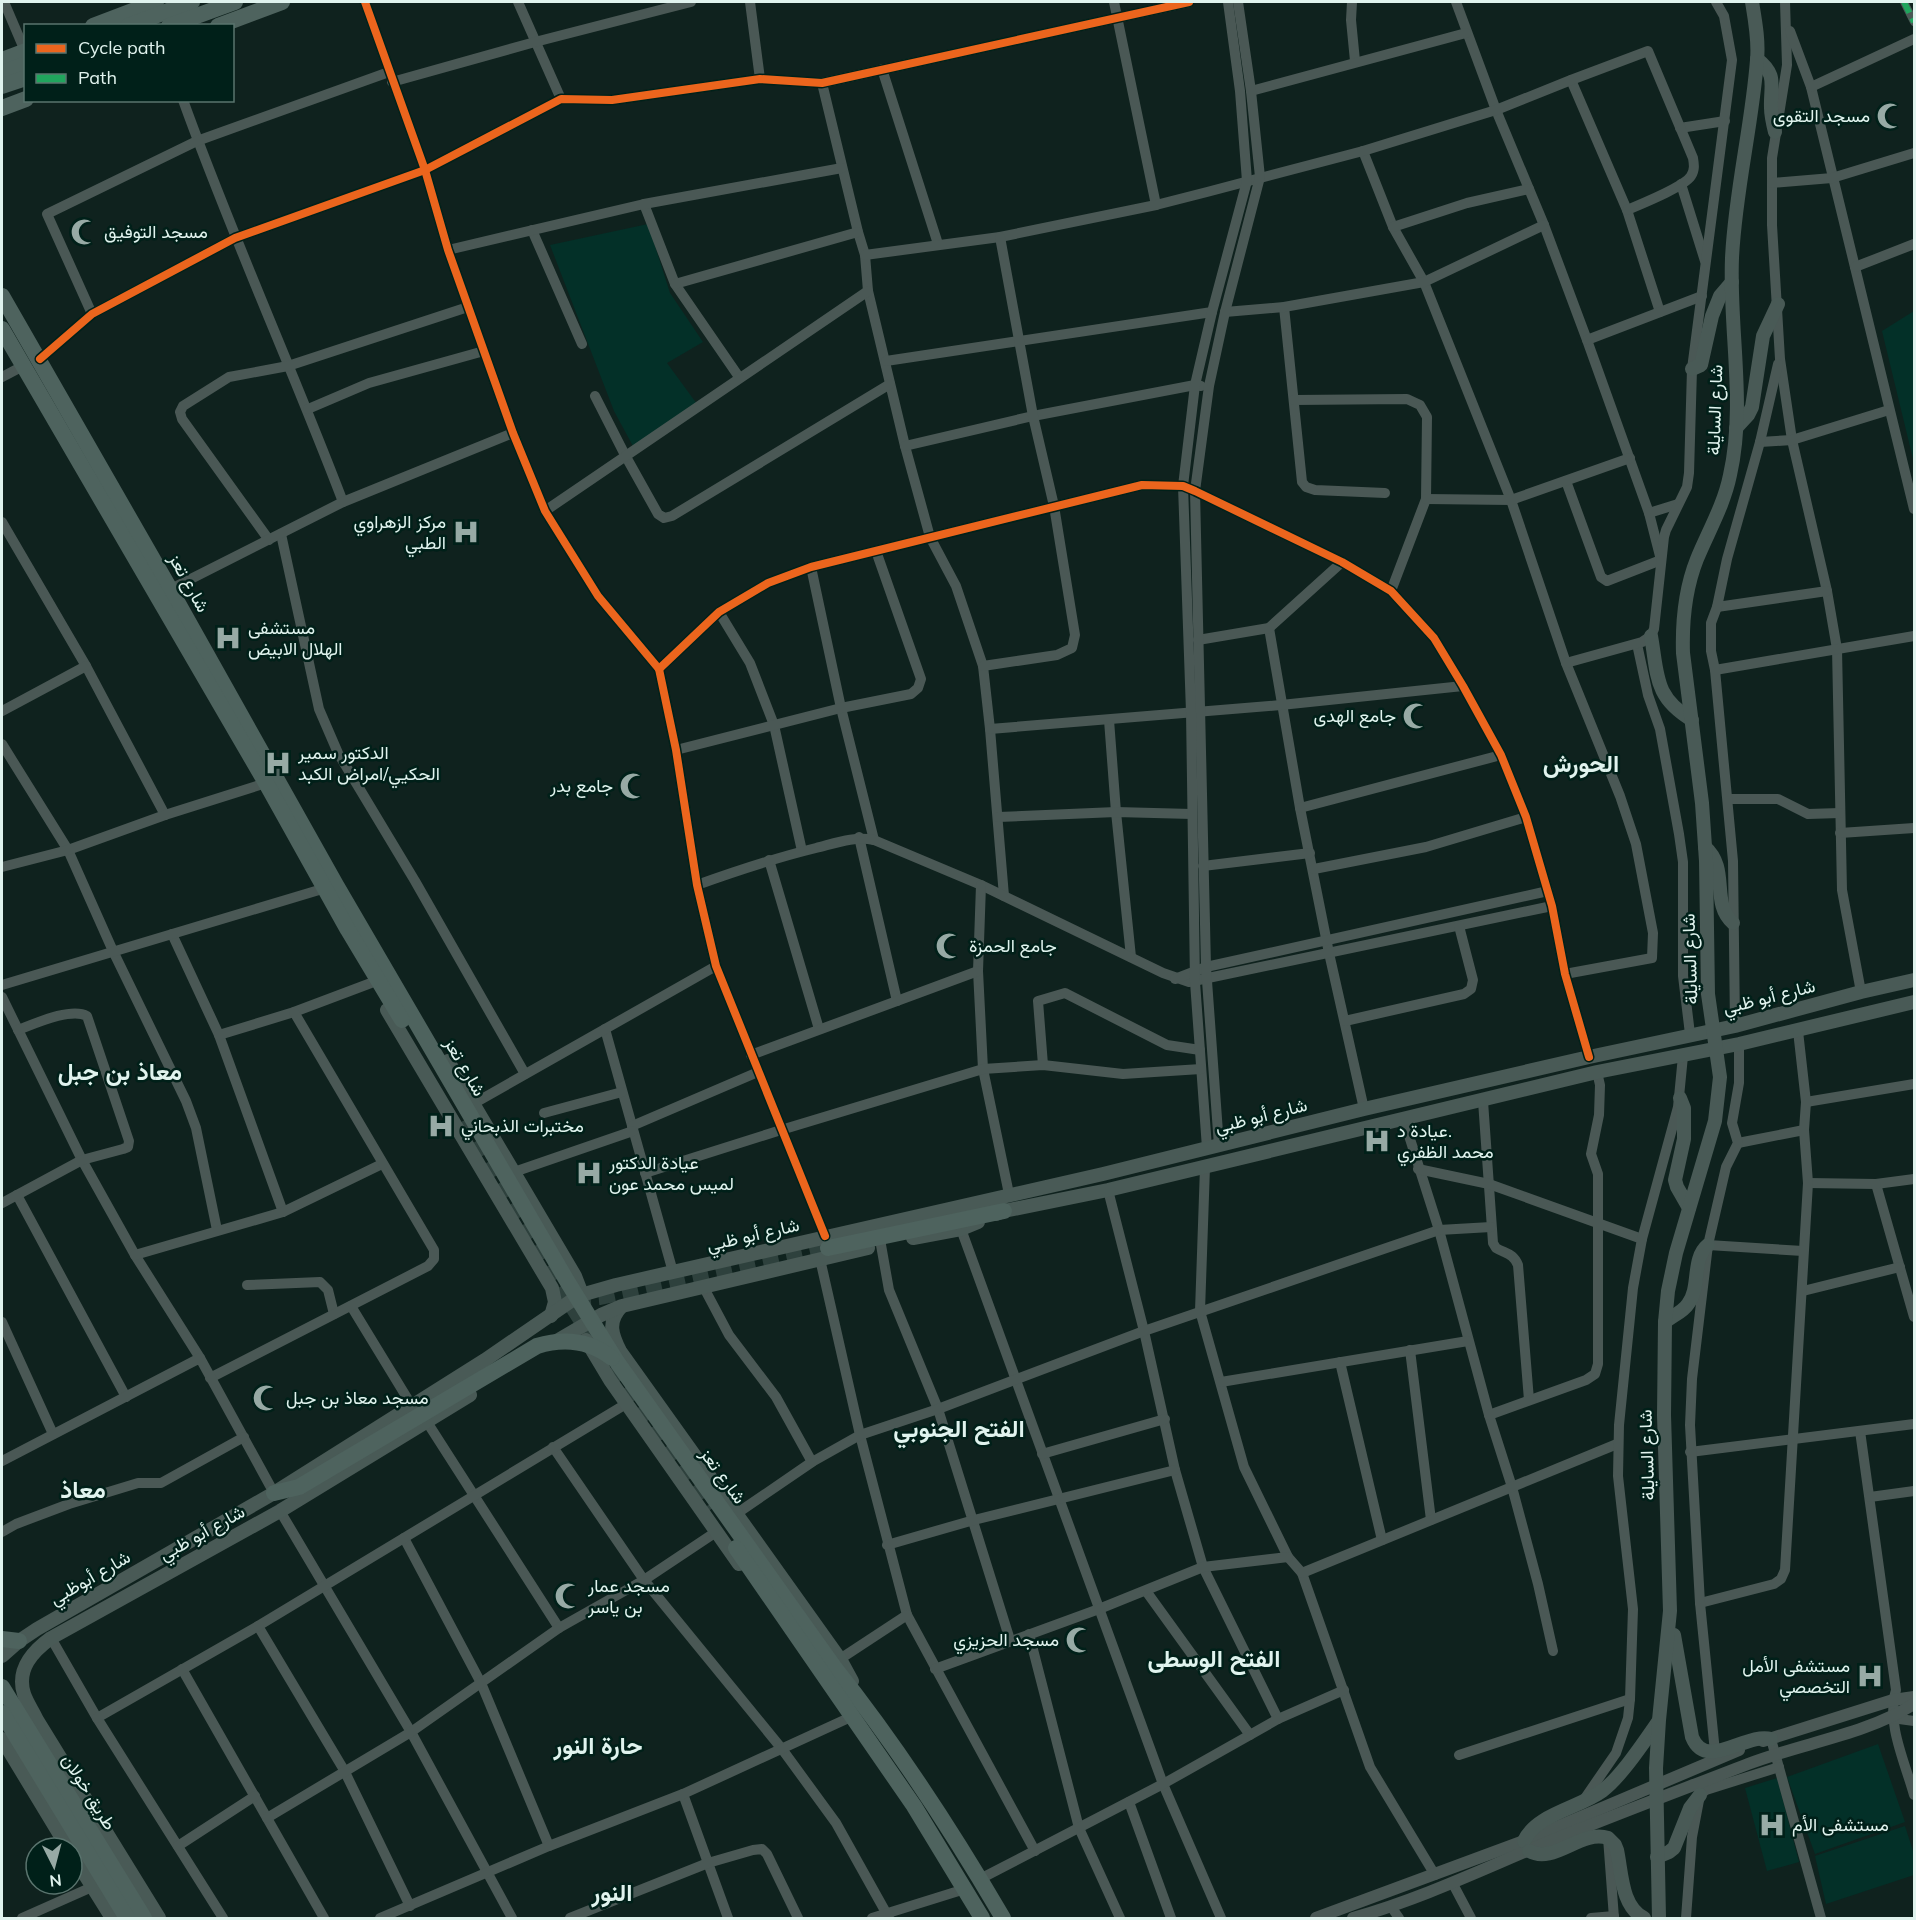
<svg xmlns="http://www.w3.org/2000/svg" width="1916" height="1920" viewBox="0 0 1916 1920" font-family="Mulish,Vazirmatn,sans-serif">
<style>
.built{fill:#033028}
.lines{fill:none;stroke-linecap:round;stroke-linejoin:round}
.primary-tunnel{stroke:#2e413d;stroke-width:16;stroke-dasharray:16 8;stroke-linecap:butt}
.pedestrian{stroke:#4a5855;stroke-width:8}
.minor{stroke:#4a5855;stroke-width:10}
.tertiary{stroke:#4a5855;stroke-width:12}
.secondary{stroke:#495a56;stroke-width:14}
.primary{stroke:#4e635e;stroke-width:16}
.quiet{stroke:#20a55d;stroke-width:6;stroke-dasharray:12 6;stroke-linecap:butt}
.cycleway-casing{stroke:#002019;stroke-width:11}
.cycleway{stroke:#eb651d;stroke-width:8}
.labels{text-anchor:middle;stroke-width:5;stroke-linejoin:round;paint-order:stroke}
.poi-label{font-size:18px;fill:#e0f3ee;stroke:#002019;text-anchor:start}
.street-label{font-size:18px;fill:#e0f3ee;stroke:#002019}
.district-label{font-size:24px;font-weight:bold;fill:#e0f3ee;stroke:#002019}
</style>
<rect width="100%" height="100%" fill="#0f221e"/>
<g class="built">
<path d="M648 224 670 293 703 342 667 363 697 404 634 448 614 411 550 245Z"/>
<path d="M1914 311V463L1882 331Z"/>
<path d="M1878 1744 1905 1822 1815 1854 1787 1777Z"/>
<path d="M1777 1778 1799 1862 1767 1871 1745 1788Z"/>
<path d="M1905 1826 1914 1854V1875L1826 1904 1815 1856Z"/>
</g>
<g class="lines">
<g class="primary-tunnel">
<path d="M463 1121 559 1285 611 1367 710 1510"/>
<path d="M575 1295 588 1298 600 1297 828 1248"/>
</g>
<path class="pedestrian" d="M1904 2 1914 22"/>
<g class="minor">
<path d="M4 2 25 51"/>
<path d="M365 2 425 170 448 250 513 433 545 511 598 596 659 669 676 750 697 885 716 966 825 1236"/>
<path d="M518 2 561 99"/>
<path d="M750 2 760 79"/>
<path d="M1114 2 1156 205"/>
<path d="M1352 2 1351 20 1355 61"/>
<path d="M1456 2 1496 110 1544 225 1587 340 1649 513 1661 560 1607 581 1601 577 1566 481"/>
<path d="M1785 2 1787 65 1772 158V225L1780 359 1792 440 1827 591 1837 649 1842 890 1861 992"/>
<path d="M1790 31 1811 87 1914 509"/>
<path d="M882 69 938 244"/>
<path d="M1571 80 1627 210 1660 312"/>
<path d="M392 82 535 42 691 2"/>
<path d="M822 83 858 232 865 255 868 291 905 446 930 537 956 586 983 666 990 729 1004 896"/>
<path d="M1811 87 1914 39"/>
<path d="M1251 91 1466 33"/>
<path d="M183 100C232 236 292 368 343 502"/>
<path d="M1680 128 1725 121"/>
<path d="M1363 151 1393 227 1424 282 1511 500 1566 663 1620 796 1636 844 1653 933 1652 958 1565 974"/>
<path d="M1772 183 1832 178 1914 153"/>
<path d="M1681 184 1705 261"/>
<path d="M644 204 675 284 739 377"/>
<path d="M1393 227 1467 203 1529 189"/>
<path d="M532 230 582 344"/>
<path d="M448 250 644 204 842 168"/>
<path d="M865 255 1000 237 1156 205 1207 192 1363 151 1496 110 1571 80 1648 51 1693 158C1694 164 1695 170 1691 176 1684 187 1641 204 1627 210"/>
<path d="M1855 267 1914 244"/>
<path d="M675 284 858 232"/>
<path d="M1284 307 1302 482 1306 487 1315 490 1385 493"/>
<path d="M1225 312 1284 307 1424 282 1544 225"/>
<path d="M92 314 47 214 197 141 389 72"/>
<path d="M1587 340 1702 296"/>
<path d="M40 359 92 314 235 238 425 170 561 99 612 100 760 79 822 83 1189 2"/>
<path d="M886 361 1212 312"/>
<path d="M2 377 23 366"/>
<path d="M595 396 625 455 658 514 664 518 672 516 890 384"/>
<path d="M1294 400 1407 399 1420 405 1427 417 1426 499 1391 591"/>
<path d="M308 409 369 383 484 351"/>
<path d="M1760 442 1792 440 1889 410"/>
<path d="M905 446 1033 416 1195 385 1201 386"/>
<path d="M1426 499 1511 500 1630 458"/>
<path d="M545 511 868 291"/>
<path d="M1649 513 1678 504"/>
<path d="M2 522 86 666 165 815"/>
<path d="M281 534 319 709 338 753 415 881 525 1074"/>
<path d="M269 540 182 419 180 412 183 406 229 377 288 366 468 307"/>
<path d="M811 567 841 708 874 840"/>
<path d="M167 591 343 502 513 433"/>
<path d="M1717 607 1827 591"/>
<path d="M719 612 750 663 774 725 802 851"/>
<path d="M1269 628 1300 808 1329 953 1364 1109"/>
<path d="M1198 640 1269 628 1342 562"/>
<path d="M1637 644 1648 695 1660 729 1679 834 1683 862V976L1690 1034"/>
<path d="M1566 663 1642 642 1651 636 1654 629 1664 537 1666 530 1687 487 1689 473 1692 369 1732 60 1724 16 1716 2"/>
<path d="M983 666 1057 655 1072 648 1075 635 1054 506 1033 416 1000 237"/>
<path d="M659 669 719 612 768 583 811 567 1142 485 1183 486 1195 491 1342 562 1391 591 1434 638 1463 686 1501 755 1526 817 1552 906 1565 974 1589 1057"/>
<path d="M1715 670 1914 636"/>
<path d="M2 711 86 666"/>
<path d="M1109 720 1116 812 1131 957"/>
<path d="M990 729 1281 705 1463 686"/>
<path d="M2 744 68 850 113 951 186 1101 196 1128 217 1230"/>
<path d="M676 750 841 708 911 694 918 688 921 679 876 551"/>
<path d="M1728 799H1778L1808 814 1840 813"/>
<path d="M1300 808 1501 755"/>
<path d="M998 817 1116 812 1192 814"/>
<path d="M1840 833 1914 828"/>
<path d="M859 837 897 1001"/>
<path d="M769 860 819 1029"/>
<path d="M1203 866 1310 853"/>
<path d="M2 867 68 850 165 815 266 783"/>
<path d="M1314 869 1426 847 1526 817"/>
<path d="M697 885C736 871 775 858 816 848 836 843 854 836 874 840L981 885 1163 973 1189 982 1552 906"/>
<path d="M981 885 978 971 983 1069 1009 1194"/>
<path d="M172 934 219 1035 283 1212"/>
<path d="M1175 979 1206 967 1548 891"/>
<path d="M2 985 329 887"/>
<path d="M2 997 82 1160 135 1255 200 1358"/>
<path d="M1345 1021 1464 994 1471 989 1473 980 1459 926"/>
<path d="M1735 1026 1733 861 1715 670 1711 651V623L1717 607 1727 559 1760 442 1778 364"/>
<path d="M605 1029 673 1272"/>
<path d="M219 1035 294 1012 371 983"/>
<path d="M751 1055 978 971"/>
<path d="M1043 1065 1038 1001 1065 993 1167 1045 1200 1050"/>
<path d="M1483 1101 1493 1243 1496 1248C1506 1254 1513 1253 1518 1265L1529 1400"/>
<path d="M1806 1102 1914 1084"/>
<path d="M473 1104 716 966"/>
<path d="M544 1113 622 1092"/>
<path d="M1404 1120 1439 1230 1489 1415 1512 1487 1538 1584 1553 1651"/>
<path d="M632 1126 758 1072"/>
<path d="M1738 1143 1804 1130"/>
<path d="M1219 1146 1206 967 1195 491 1209 386 1225 312 1260 177 1251 91 1238 2"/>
<path d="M1207 1148 1195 982 1191 712 1183 486 1195 385 1212 312 1247 181 1240 91 1228 2"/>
<path d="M1205 1167 1200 1311 1244 1467 1288 1557 1302 1573 1370 1767 1435 1875"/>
<path d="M1418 1169 1489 1184 1642 1239"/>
<path d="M514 1172 633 1131"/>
<path d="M645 1173 781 1130 983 1069 1043 1065 1123 1074 1201 1069"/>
<path d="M1914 1179 1876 1184 1914 1317"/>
<path d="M1808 1183 1876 1184"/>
<path d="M1108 1190 1144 1331 1175 1470 1203 1567 1278 1719"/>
<path d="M17 1195 126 1397"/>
<path d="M2 1203 82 1160 123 1149 128 1147 129 1141 87 1016C71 1007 34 1024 18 1030"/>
<path d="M961 1229 1163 1784 1221 1918"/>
<path d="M881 1245 889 1290 938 1409 1010 1640"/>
<path d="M1708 1245 1803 1251"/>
<path d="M135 1255 283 1212 382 1164"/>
<path d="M820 1259 860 1435 907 1615 1035 1851"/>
<path d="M247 1285 320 1282 328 1290 334 1314"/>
<path d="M703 1286 729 1335 776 1397 812 1462"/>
<path d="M1803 1291 1900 1267"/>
<path d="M351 1306 412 1406"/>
<path d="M2 1322 53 1434"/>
<path d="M1410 1350 1431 1520"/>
<path d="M1340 1362 1382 1540"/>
<path d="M210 1378 428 1266 434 1259V1250L294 1012"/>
<path d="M1221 1382 1468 1341"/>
<path d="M1489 1415 1586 1380 1595 1374 1598 1364V1174L1591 1154 1599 1115 1600 1085 1597 1072"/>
<path d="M427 1422 559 1628"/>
<path d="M1860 1431 1896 1690C1886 1724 1905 1762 1914 1795"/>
<path d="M553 1447 644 1580 782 1749 836 1823 889 1918"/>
<path d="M1690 1452 1914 1424"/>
<path d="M1042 1454 1165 1419"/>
<path d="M2 1461 200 1358 274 1493"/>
<path d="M1870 1497 1914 1491"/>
<path d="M280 1511 411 1732 512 1918"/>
<path d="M736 1514 812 1462 860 1435 938 1409 1144 1331 1439 1230 1491 1227"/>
<path d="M2 1532 16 1524 69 1504 138 1483H161L244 1437"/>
<path d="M404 1538 481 1683 549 1846"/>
<path d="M887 1545 974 1520 1175 1470"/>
<path d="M1302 1573 1617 1444"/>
<path d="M1146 1591 1250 1735"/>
<path d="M1700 1603 1774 1584 1781 1579 1785 1570 1808 1183 1804 1130 1806 1102 1798 1031"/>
<path d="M258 1626 344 1770 410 1906"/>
<path d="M1029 1634 1079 1828 1120 1918"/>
<path d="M51 1638 97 1718 223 1918"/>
<path d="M840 1659 907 1615"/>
<path d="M182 1669 324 1918"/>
<path d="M935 1669 1099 1609 1203 1567 1288 1557"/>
<path d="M97 1718 258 1626 626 1404"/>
<path d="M1892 1718 1914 1721"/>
<path d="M1771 1739 1821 1918"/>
<path d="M1715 1752 1700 1603 1690 1425 1692 1379 1708 1245 1726 1167 1738 1143 1732 1123 1739 1083V1044"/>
<path d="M1459 1755 1630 1699"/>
<path d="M683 1794 728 1918"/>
<path d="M1583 1801 1616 1753 1628 1718 1630 1699 1633 1609 1618 1476 1619 1425 1633 1288 1642 1239 1678 1107 1683 1056"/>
<path d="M1129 1802 1171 1918"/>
<path d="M267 1818 411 1732 559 1628 644 1580 716 1532"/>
<path d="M1608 1838 1614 1918"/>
<path d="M178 1846 255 1796"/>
<path d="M980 1879 1163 1784 1278 1719 1344 1690"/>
<path d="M1453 1884 1471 1918"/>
<path d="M1392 1908 1399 1918"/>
<path d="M22 1918 92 1887"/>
<path d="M380 1918 549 1846 683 1794 853 1716"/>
<path d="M570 1918 708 1863 753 1850 762 1849 767 1854 798 1918"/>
<path d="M872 1918 965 1889"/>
<path d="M1591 1918 1614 1916"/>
<path d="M1686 1918 1692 1837 1700 1795 1706 1790 1779 1767"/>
</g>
<g class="tertiary">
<path d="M1763 1741 1893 1700 1914 1697"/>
<path d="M1316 1918 1524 1841 1739 1750"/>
<path d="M1353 1918C1421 1899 1483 1869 1548 1842 1614 1815 1681 1790 1748 1764 1802 1743 1865 1735 1914 1704"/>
</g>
<g class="secondary">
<path d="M1757 59C1778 75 1770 85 1771 108 1771 116 1773 124 1775 132"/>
<path d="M1692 369 1701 365 1712 316 1720 296 1732 282"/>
<path d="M1736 428 1748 415 1752 407 1763 336 1778 304"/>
<path d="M1651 636C1658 676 1654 697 1692 720"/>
<path d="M1705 847C1730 869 1710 903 1733 923"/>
<path d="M387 1010 552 1288 555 1302 551 1316"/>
<path d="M448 1061 575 1276 580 1289 581 1300"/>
<path d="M1680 1098 1684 1108V1139L1675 1180 1677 1187 1689 1208"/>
<path d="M996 1214 1004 1211 1108 1190 1597 1072 1739 1044 1914 1002"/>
<path d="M913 1238 961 1229 978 1222"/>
<path d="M621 1307C607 1322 612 1335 620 1351L840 1659 852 1681"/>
<path d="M1665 1322C1672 1316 1683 1312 1688 1304 1701 1287 1691 1259 1708 1245"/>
<path d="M586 1340 610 1380 739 1564"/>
<path d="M555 1342 601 1315 622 1306 868 1248"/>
<path d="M1674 1635 1692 1737C1706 1772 1746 1732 1771 1739"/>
<path d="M2 1656 19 1641 37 1629 274 1493 485 1360 571 1301 581 1295 616 1285 1103 1174 1364 1109 1589 1057 1735 1026 1861 992 1914 980"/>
<path d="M2 1739 68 1848"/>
<path d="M1524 1841C1536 1814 1579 1808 1602 1791 1621 1777 1644 1742 1658 1722"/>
<path d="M1529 1851C1554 1865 1581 1829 1608 1838L1615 1845 1617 1850C1622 1873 1621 1906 1644 1918"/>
<path d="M72 1854 112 1918"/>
<path d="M1657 1857 1669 1852 1674 1848 1690 1808 1700 1795"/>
<path d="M159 1918 37 1720C33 1711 27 1703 24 1694 16 1669 33 1651 51 1638L280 1511 470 1395"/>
<path d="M1659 1918 1656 1768 1659 1720 1670 1611 1664 1415 1665 1322 1668 1291 1676 1253 1715 1121 1720 1077 1708 994 1706 861 1702 803 1683 653C1682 621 1685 589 1697 559 1708 532 1724 505 1730 475 1746 404 1729 330 1732 258 1735 192 1752 126 1757 60 1759 41 1755 20 1752 2"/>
</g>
<g class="primary">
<path d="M93 26 156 2"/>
<path d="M128 26 192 2"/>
<path d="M169 26 235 2"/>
<path d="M218 26 282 2"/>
<path d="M2 60 26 51"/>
<path d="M2 73 26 64"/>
<path d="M2 86 26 78"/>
<path d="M2 108 26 99"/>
<path d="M2 296 170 589 336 885 567 1281 617 1362 834 1667C897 1746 952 1831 1003 1918"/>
<path d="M2 329 266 783 348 930 402 1020"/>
<path d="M828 1248 1004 1211"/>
<path d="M274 1493 299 1487 537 1346C563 1338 589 1340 612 1358"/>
<path d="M736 1548 914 1806 982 1918"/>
<path d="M2 1639 19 1641"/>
<path d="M2 1687 144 1918"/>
<path d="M2 1713 127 1918"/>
</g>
<path class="quiet" d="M1904 2 1914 22"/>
<g class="cycleway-casing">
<g id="cycleway">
<path d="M365 2 425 170 448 250 513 433 545 511 598 596 659 669 676 750 697 885 716 966 825 1236"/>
<path d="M40 359 92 314 235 238 425 170 561 99 612 100 760 79 822 83 1189 2"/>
<path d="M659 669 719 612 768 583 811 567 1142 485 1183 486 1195 491 1342 562 1391 591 1434 638 1463 686 1501 755 1526 817 1552 906 1565 974 1589 1057"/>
</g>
</g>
<use href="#cycleway" class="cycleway"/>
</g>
<defs>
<g id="mosque-bare" transform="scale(2.07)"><path d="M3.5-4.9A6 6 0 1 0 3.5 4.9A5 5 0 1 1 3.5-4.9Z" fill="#97aaa5" stroke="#002019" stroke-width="2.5" paint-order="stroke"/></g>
<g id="hospital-bare" transform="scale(2.07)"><path d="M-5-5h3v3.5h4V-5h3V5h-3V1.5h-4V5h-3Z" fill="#97aaa5" stroke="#002019" stroke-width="2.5" paint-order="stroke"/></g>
</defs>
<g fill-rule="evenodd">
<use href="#mosque-bare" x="1890" y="116"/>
<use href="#mosque-bare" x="84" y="232"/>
<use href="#hospital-bare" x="466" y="532"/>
<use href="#hospital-bare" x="228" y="638"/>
<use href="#mosque-bare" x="1416" y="716"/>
<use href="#hospital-bare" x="278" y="763"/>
<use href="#mosque-bare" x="633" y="786"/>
<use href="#mosque-bare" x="949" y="946"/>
<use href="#hospital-bare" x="441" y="1126"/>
<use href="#hospital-bare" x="1377" y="1141"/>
<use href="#hospital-bare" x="589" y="1173"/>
<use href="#mosque-bare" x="266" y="1398"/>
<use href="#mosque-bare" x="568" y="1596"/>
<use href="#mosque-bare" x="1079" y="1640"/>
<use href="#hospital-bare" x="1870" y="1676"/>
<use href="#hospital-bare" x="1772" y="1825"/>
</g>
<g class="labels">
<g class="poi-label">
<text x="1870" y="122" text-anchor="end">مسجد التقوى</text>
<text x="104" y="238">مسجد التوفيق</text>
<text x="446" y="528" text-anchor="end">مركز الزهراوي<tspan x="446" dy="21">الطبي</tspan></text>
<text x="248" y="634">مستشفى<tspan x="248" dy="21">الهلال الابيض</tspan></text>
<text x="1396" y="722" text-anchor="end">جامع الهدى</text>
<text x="298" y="759">الدكتور سمير<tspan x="298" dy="21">الحكيي/امراض الكبد</tspan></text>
<text x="613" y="792" text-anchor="end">جامع بدر</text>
<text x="969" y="952">جامع الحمزة</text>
<text x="461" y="1132">مختبرات الذبحاني</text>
<text x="1397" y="1137">عيادة د.<tspan x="1397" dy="21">محمد الظفري</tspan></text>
<text x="609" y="1169">عيادة الدكتور<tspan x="609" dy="21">لميس محمد عون</tspan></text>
<text x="286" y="1404">مسجد معاذ بن جبل</text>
<text x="588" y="1592">مسجد عمار<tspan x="588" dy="21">بن ياسر</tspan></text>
<text x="1059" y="1646" text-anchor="end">مسجد الحزيزي</text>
<text x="1850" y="1672" text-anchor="end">مستشفى الأمل<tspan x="1850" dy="21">التخصصي</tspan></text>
<text x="1792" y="1831">مستشفى الأم</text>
</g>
<g class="street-label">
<text transform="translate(1715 410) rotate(-88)" y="6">شارع السايلة</text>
<text transform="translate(189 583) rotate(61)" y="6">شارع تعز</text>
<text transform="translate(1690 959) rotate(-92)" y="6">شارع السايلة</text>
<text transform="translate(1769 997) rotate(-14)" y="6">شارع أبو ظبي</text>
<text transform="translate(465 1067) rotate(60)" y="6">شارع تعز</text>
<text transform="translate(1261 1116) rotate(-14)" y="6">شارع أبو ظبي</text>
<text transform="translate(753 1235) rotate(-13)" y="6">شارع أبو ظبي</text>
<text transform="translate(1647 1455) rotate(-92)" y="6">شارع السايلة</text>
<text transform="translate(723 1476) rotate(54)" y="6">شارع تعز</text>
<text transform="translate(202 1533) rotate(-29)" y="6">شارع أبو ظبي</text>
<text transform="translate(90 1578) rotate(-30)" y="6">شارع أبوظبي</text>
<text transform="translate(89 1792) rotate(58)" y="6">طريق خولان</text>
</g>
<g class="district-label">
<text x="1581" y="772">الحورش</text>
<text x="120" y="1080">معاذ بن جبل</text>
<text x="959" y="1437">الفتح الجنوبي</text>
<text x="83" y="1498">معاذ</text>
<text x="1214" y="1667">الفتح الوسطى</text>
<text x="598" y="1754">حارة النور</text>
<text x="612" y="1901">النور</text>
</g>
</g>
<rect width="1916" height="1920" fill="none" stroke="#e0f3ee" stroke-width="6"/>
<rect x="24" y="24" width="210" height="78" fill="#002019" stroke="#5a746e" stroke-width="1.5"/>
<rect x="36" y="44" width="30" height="9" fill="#eb651d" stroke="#5a746e" stroke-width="1.5"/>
<text x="78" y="54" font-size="18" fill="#e0f3ee">Cycle path</text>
<rect x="36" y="74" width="30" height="9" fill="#20a55d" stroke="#5a746e" stroke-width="1.5"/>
<text x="78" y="84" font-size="18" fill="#e0f3ee">Path</text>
<g transform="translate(54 1866) rotate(174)"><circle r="28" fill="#002019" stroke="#5a746e" stroke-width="1.5"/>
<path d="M0-4.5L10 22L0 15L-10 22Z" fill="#97aaa5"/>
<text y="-9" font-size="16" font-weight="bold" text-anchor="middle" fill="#e0f3ee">N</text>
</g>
</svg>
